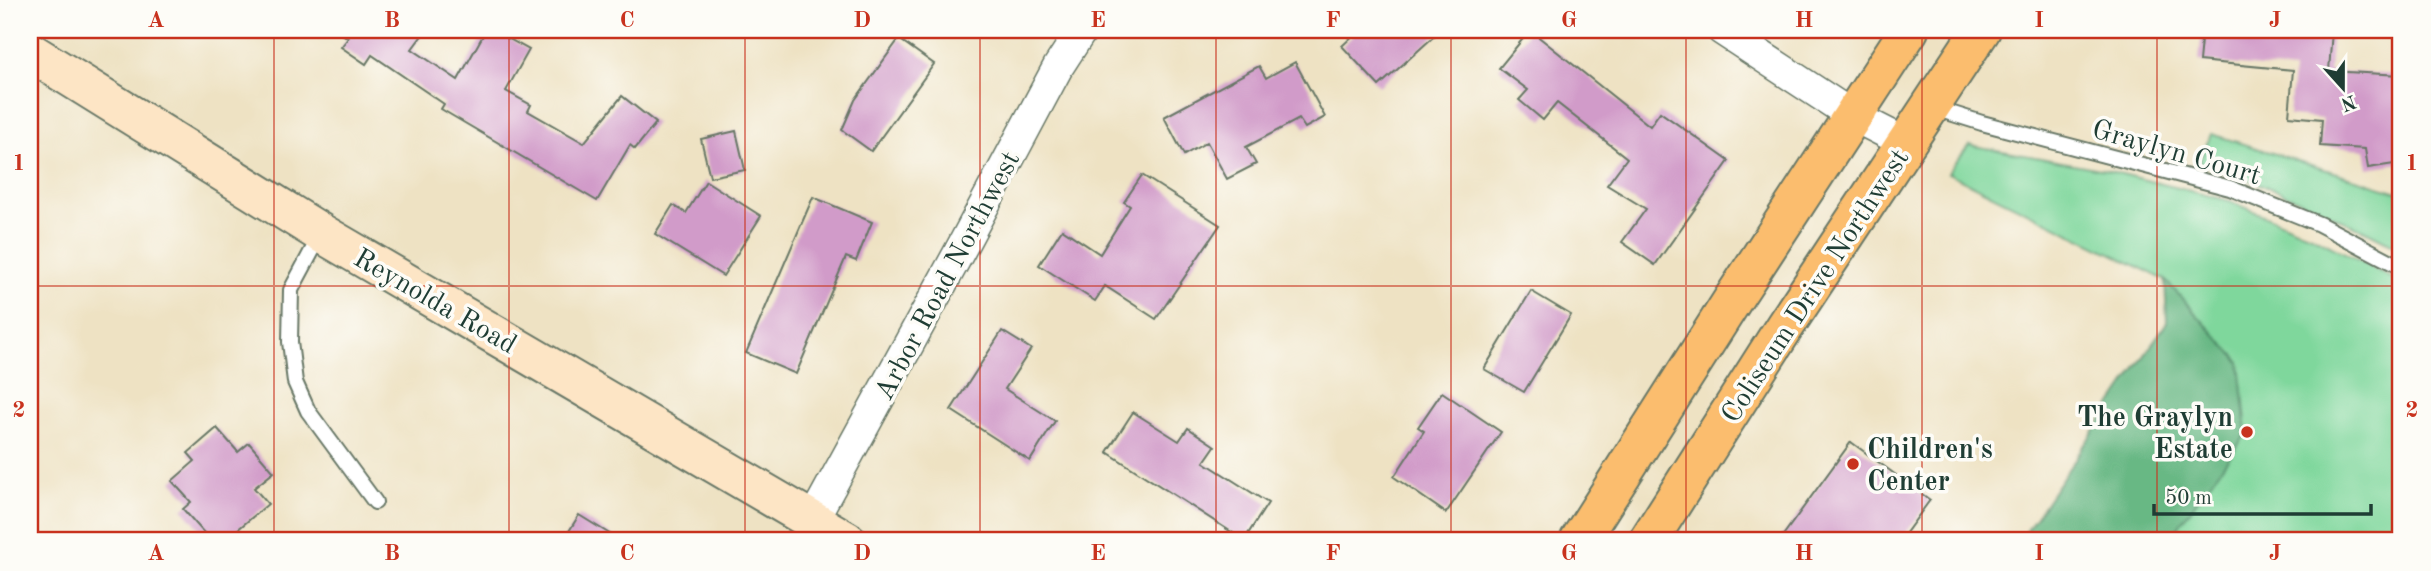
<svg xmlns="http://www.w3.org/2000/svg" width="2431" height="571" viewBox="0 0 2431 571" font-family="'Old Standard TT',serif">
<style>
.green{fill:#7fd79c;stroke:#4f8a68;stroke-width:2}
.forest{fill:#67b884;stroke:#437a5c;stroke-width:2}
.building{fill:#d19bc9}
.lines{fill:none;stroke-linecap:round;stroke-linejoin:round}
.service-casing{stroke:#677766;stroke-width:18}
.minor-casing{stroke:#677766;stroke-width:33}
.secondary-casing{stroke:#677766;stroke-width:42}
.primary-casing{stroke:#677766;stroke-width:42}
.service{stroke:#fff;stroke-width:14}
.minor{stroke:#fff;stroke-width:30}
.secondary{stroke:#fde5c5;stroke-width:38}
.primary{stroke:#fbbd6e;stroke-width:38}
.grid{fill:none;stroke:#c8321e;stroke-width:2;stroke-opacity:0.55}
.poi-dot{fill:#c8321e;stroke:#fdfcf7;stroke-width:2.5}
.labels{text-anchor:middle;stroke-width:7;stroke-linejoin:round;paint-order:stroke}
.street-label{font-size:28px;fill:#1f3d34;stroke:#fdfcf7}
.poi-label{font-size:28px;font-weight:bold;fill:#1f3d34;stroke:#fdfcf7;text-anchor:end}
.neatline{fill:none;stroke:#c8321e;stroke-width:2.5}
.grid-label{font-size:23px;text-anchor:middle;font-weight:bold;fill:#c8321e}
</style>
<rect width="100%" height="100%" fill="#fdfcf7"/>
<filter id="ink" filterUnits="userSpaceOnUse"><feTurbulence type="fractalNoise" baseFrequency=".0143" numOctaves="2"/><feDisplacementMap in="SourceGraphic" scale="14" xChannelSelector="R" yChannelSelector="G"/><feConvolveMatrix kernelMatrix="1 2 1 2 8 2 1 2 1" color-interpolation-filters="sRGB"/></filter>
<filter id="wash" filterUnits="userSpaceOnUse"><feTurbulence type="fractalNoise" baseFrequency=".00686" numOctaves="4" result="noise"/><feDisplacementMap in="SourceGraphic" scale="28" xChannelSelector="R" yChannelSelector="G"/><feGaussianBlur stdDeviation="1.57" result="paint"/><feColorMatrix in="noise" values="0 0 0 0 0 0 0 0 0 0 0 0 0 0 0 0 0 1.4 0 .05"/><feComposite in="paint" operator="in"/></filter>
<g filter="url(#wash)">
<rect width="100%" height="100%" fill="#eee2c3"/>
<g class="green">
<path d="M2211 134 2401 193V249C2334 214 2272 186 2199 162Z"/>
<path d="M1969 145 2106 170 2230 201 2313 236 2401 283V541H2170L2180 524 2240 362 2165 280 1948 173Z"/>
</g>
<path class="forest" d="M2165 280 2240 362 2247 433 2180 524 2170 541H2020L2167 322Z"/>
<g id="blocks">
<g class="building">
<path d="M336 30H426L412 49 458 80 486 30H493L529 50 506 91 531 105 528 111 584 143 622 96 656 123 635 149 630 145 597 201 441 109 444 104 372 55 366 64 341 47 348 38Z"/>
<path d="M1359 30H1441L1379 86 1342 46Z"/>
<path d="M1530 30 1650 126 1660 112 1729 161 1655 265 1622 242 1646 209 1607 185 1627 158 1557 103 1543 120 1519 100 1528 90 1499 68Z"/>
<path d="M2202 30H2332L2329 71 2401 75V163L2368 168 2365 149 2320 146 2322 119 2289 116 2293 70 2199 61Z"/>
<path d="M899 39 934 64 871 151 842 130 855 100Z"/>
<path d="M1295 62 1325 117 1305 128 1299 119 1246 147 1256 164 1227 179 1207 142 1184 155 1164 117 1259 66 1266 78Z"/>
<path d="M736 131 745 170 710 177 701 139Z"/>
<path d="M1142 175 1220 225 1156 319 1105 286 1095 301 1039 265 1062 229 1100 254 1130 206 1124 202Z"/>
<path d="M706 181 761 216 723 276 655 234 673 205 686 213Z"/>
<path d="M813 197 872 222 856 261 846 257 796 374 746 353Z"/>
<path d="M1531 291 1571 315 1524 392 1484 369Z"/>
<path d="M1002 331 1031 349 1005 389 1055 421 1030 461 951 410Z"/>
<path d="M1442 392 1501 432 1446 513 1394 477 1424 431 1418 427Z"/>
<path d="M1133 412 1179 441 1188 428 1215 446 1204 462 1268 503 1244 540 1107 452Z"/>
<path d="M217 428 238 452 249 443 274 472 254 488 268 504 224 541H211L183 509 191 502 172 481 195 461 188 453Z"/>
<path d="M1851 442 1930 500 1900 541H1779Z"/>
<path d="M579 515 621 541H563Z"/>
</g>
</g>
</g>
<g filter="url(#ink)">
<use href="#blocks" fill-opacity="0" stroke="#677766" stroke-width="2"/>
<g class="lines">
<g class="service-casing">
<g id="service">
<path d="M1934 108 1982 123 2230 188 2319 224 2401 267"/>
<path d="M321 234 291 290 290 342 295 382 308 411 375 502"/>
</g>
</g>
<g class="minor-casing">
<g id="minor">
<path d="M1722 30 1853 116 1906 143"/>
<path d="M812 521 957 256 1058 67 1082 30"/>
</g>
</g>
<g class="secondary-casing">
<path id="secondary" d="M30 52 321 233 847 541"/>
</g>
<g class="primary-casing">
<g id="primary">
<path d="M1579 541 1737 293 1909 30"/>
<path d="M1648 541 1785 326 1981 30"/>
</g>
</g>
<use href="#service" class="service"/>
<use href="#minor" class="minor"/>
<use href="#secondary" class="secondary"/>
<use href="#primary" class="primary"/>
</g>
</g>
<path class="grid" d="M274 30V541M509 30V541M745 30V541M980 30V541M1216 30V541M1451 30V541M1686 30V541M1922 30V541M2157 30V541M30 286H2401"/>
<g class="poi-dot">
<circle cx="2247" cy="432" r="7"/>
<circle cx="1853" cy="464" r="7"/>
</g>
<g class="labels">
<g class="street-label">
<text transform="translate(2177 151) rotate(16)" y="10">Graylyn Court</text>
<text transform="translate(946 275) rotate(-62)" y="10">Arbor Road Northwest</text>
<text transform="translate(1814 285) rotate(-57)" y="10">Coliseum Drive Northwest</text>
<text transform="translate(436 300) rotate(30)" y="10">Reynolda Road</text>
</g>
<g class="poi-label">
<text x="2233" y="426">The Graylyn<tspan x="2233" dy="32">Estate</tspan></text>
<text x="1867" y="458" text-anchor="start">Children's<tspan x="1867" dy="32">Center</tspan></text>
</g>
</g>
<rect width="2431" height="571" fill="none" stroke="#fdfcf7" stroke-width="77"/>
<g transform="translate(2343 88) rotate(159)" stroke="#fdfcf7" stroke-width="5" paint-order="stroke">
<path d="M0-5L12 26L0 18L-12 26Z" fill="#1f3d34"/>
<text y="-10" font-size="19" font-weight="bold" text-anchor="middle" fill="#1f3d34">N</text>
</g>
<path d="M2154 504v10h217v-10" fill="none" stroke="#1f3d34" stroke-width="3.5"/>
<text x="2165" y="504" font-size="21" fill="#1f3d34" stroke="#fdfcf7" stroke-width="5" paint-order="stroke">50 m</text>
<rect x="38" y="38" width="2354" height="494" class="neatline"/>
<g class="grid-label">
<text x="156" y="27">A</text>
<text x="392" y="27">B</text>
<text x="627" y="27">C</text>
<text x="862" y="27">D</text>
<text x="1098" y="27">E</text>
<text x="1333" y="27">F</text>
<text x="1569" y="27">G</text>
<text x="1804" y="27">H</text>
<text x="2039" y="27">I</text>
<text x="2275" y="27">J</text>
<text x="19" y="170">1</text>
<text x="2412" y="170">1</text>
<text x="19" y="417">2</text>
<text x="2412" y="417">2</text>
<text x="156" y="560">A</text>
<text x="392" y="560">B</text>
<text x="627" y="560">C</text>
<text x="862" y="560">D</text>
<text x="1098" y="560">E</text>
<text x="1333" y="560">F</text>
<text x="1569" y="560">G</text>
<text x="1804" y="560">H</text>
<text x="2039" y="560">I</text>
<text x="2275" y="560">J</text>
</g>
</svg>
